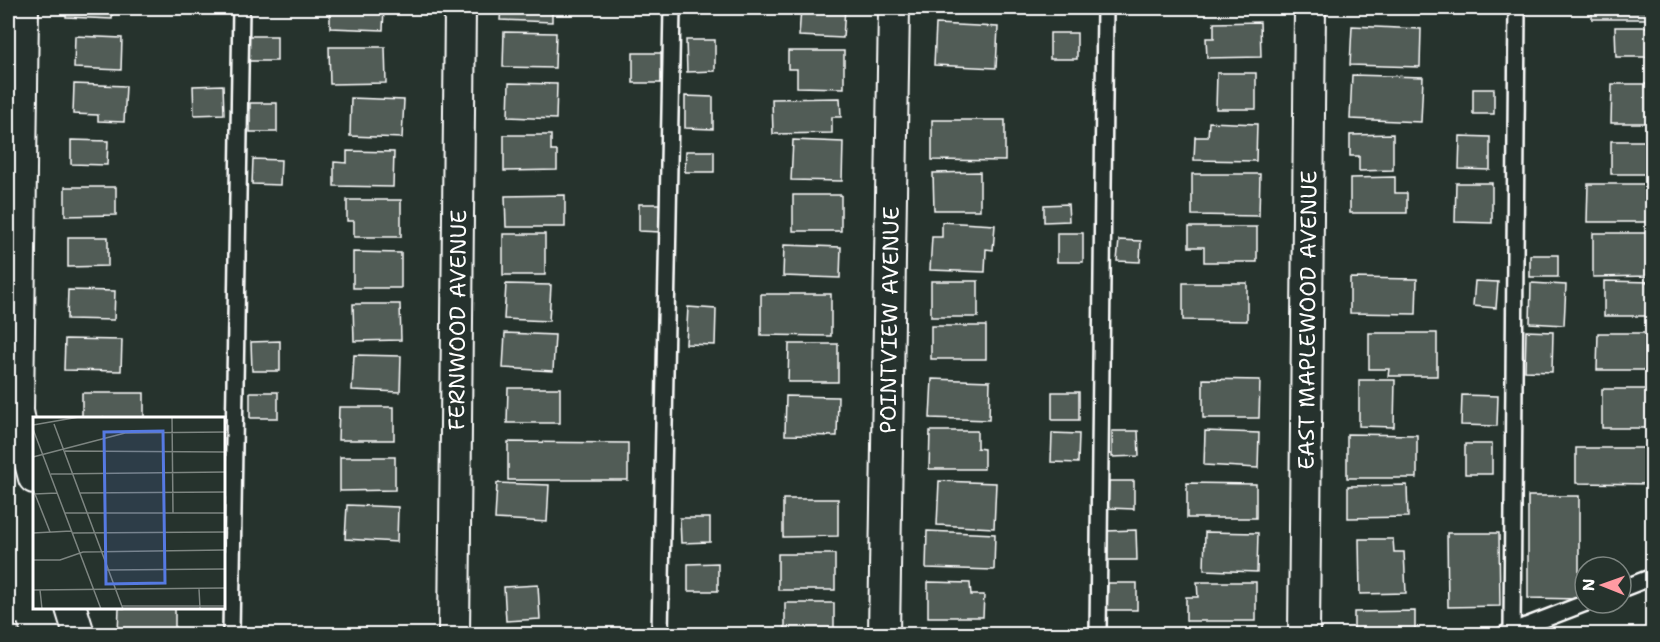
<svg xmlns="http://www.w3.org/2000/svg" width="1660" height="642" viewBox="0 0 1660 642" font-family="'Shantell Sans',sans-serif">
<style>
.building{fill:#515c57;stroke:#fff;stroke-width:1.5}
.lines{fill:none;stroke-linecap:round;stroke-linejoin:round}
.service-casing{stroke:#fff;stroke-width:20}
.minor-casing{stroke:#fff;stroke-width:34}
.service{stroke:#26332d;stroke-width:15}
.minor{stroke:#26332d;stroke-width:30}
.labels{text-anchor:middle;stroke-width:4.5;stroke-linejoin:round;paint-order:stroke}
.street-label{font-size:22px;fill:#fff;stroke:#26332d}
.inset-road{fill:none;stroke:#7d8581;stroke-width:1.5}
.view{fill:#567ae2;fill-opacity:0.15;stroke:#567ae2;stroke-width:3}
.inset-edge{fill:none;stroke:#fff;stroke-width:3}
</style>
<rect width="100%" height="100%" fill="#26332d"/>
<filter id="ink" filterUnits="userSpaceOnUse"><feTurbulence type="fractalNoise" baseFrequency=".0167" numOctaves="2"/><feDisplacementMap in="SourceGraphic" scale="12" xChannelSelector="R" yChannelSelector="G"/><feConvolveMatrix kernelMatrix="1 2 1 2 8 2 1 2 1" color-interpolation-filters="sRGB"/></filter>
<g filter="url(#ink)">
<g class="building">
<path d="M66 8H113L112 19 66 17Z"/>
<path d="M330 8H384L383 30 330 28Z"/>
<path d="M501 8H552V22L500 20Z"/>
<path d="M801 8H845L843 38 799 36Z"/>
<path d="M1056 8H1080V14L1056 13Z"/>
<path d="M1361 8H1426V12L1361 11Z"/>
<rect x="1592" y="8" width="60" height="11"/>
<path d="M1260 22 1261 57 1207 58 1206 38H1214V23Z"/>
<path d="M936 24 998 27 996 68 934 65Z"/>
<path d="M1352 26 1421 29 1420 67 1350 65Z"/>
<path d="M1615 27H1652V57H1616Z"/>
<path d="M504 32 556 33 555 68 503 67Z"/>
<rect x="1050" y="33" width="27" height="26"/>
<path d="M75 36 122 38 121 70 74 68Z"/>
<rect x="249" y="36" width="28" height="25"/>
<path d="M686 40H715V71L687 72Z"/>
<path d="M329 47H385L386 83 330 84Z"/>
<path d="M788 51H844V88L797 87V69H788Z"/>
<rect x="633" y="53" width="28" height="30"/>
<path d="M1217 73H1256V109H1216Z"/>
<path d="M1352 75 1423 77 1421 122 1350 119Z"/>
<path d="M509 83 557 84 556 119 508 117Z"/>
<path d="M74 84 126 86 124 122 98 121V115L73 114Z"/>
<path d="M1612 84H1652V123H1611Z"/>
<path d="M223 85 224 114 194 115 193 86Z"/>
<rect x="1473" y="89" width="21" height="25"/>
<path d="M685 96 713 97V129L685 128Z"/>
<path d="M351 98 404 100 402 138 350 136Z"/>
<path d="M840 98 841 117H832V133L773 134 772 99Z"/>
<rect x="250" y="103" width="27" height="29"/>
<path d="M932 120H1005V161L932 160Z"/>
<path d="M1209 122 1257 124 1256 161 1194 160 1195 137H1208Z"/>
<path d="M1393 134V170L1359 171V156H1350V135Z"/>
<path d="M504 135H551V151H557V170L504 171Z"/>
<path d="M1460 136 1490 137V170L1459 169Z"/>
<path d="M71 140 108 141 107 165 71 164Z"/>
<path d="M793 140 843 142 842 181 791 180Z"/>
<rect x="1611" y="141" width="41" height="33"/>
<path d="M347 151 394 152 393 187 334 186V162L347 163Z"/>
<path d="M686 151H714V172H685Z"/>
<path d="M253 159 281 160 280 185 252 184Z"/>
<path d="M980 172V210H934L933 173Z"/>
<path d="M1192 174H1260L1259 216 1192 215Z"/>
<path d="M1395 177V193H1407V213H1350V178Z"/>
<path d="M1456 183H1492V223L1455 222Z"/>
<path d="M1588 184H1652V222H1587Z"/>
<path d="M65 187H116V215L65 216Z"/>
<path d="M565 195V227H506L505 196Z"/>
<rect x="793" y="195" width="48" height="36"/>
<path d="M347 200H401V237H354V221H347Z"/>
<path d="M639 204H661V232L639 231Z"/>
<path d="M1068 204 1069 221 1044 222V205Z"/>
<path d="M942 222 995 225 993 250 986 249 985 272 930 270 932 237H942Z"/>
<path d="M1189 227H1257V262H1204V247H1189Z"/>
<rect x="1057" y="233" width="26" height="29"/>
<path d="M1593 233H1652V276L1593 277Z"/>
<rect x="503" y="234" width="42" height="41"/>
<path d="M68 237H108V266L68 267Z"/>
<path d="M1119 240 1141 241 1140 262 1117 261Z"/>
<path d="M784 245 841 247 840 278 783 276Z"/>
<path d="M353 252 401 253V288H353Z"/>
<rect x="1530" y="255" width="28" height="22"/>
<path d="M1350 278 1417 279 1416 314 1350 313Z"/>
<rect x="931" y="281" width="47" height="36"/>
<path d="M1475 281 1498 282 1496 308 1473 306Z"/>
<path d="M1604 281 1652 282V316H1604Z"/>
<path d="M1183 283H1247V321L1183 320Z"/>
<path d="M1531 283 1566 285 1564 325 1530 323Z"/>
<path d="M506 284 551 285 549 321 504 319Z"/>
<path d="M68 290 115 291 114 320 67 319Z"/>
<path d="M761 294H831V336L761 335Z"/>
<path d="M353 304H400L401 340 354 341Z"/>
<path d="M688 307 716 309 715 345 686 344Z"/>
<rect x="931" y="326" width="55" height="33"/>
<path d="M1526 331 1553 332 1552 372 1525 371Z"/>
<path d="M505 333 555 335 553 371 503 368Z"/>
<path d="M1369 333H1437V376H1388L1389 369H1369Z"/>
<path d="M1598 333H1652V370H1597Z"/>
<path d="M65 339 122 340 121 371 64 370Z"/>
<path d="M280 341V371H252L251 342Z"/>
<path d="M789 344H838V382H788Z"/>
<path d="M354 355 401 356 400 392 352 390Z"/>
<path d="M932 379 990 381 989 420 930 418Z"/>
<path d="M1203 379 1260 380 1259 418H1203Z"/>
<path d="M1359 380H1395L1394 427 1359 426Z"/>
<path d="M508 388H560V423H507Z"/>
<rect x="1602" y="389" width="50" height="39"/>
<rect x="250" y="392" width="28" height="26"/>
<rect x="1052" y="392" width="27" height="28"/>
<rect x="82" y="393" width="62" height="25"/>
<path d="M1462 395 1498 396 1497 426 1461 425Z"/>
<path d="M786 396 838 397 837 436 785 435Z"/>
<path d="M339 407H394V440H338Z"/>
<path d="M930 431H977V448L984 449V469H929Z"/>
<path d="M1112 431H1138L1139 456 1112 457Z"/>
<path d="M1205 431 1259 433 1258 468 1204 465Z"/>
<path d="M1052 433 1079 434 1078 463 1051 462Z"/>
<path d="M1347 434 1417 435V478H1347Z"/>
<path d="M508 442 628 443V480H508Z"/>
<rect x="1465" y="444" width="27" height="30"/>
<path d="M1576 448H1652V484L1576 483Z"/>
<path d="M340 457H395V490L340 491Z"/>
<path d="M939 481 996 483 994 528 937 525Z"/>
<path d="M1109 481H1134V509L1108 508Z"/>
<path d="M497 483 549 485 547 522 495 519Z"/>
<path d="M1187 483 1256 484V518H1187Z"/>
<path d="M1407 485 1408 517 1348 518V486Z"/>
<path d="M1528 496H1579V599L1528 598Z"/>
<path d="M783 499H838V536L783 537Z"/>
<path d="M347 505 398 507 397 542 345 539Z"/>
<path d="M680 518H710V542L681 543Z"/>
<path d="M1136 530 1137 560H1107L1106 531Z"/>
<path d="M927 531 995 534 994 570 926 568Z"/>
<path d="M1205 532 1258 533 1257 572 1204 570Z"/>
<path d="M1447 533H1499L1500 606 1448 607Z"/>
<path d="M1359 539H1393L1394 552H1404L1406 593 1360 594Z"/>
<rect x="778" y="554" width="57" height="36"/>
<path d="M718 563V591H688V564Z"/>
<path d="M928 582 970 583 971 595H984L983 617H928Z"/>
<path d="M1197 582H1256V621H1186V597H1198Z"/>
<path d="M1108 583H1137V610H1107Z"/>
<path d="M538 585 540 619 506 621 504 587Z"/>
<rect x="785" y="603" width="49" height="31"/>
<path d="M119 608H175V633L118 632Z"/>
<path d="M1415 611V634H1354V612Z"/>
<path d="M18 624 21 634H8V627Z"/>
<path d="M926 631 976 633 975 634H926Z"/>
</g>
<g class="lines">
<g class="service-casing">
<g id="service">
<path d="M1621 589 1652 577"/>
<path d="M1512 631 1517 8"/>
<path d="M231 634 241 8"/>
<path d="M660 634 672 8"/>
<path d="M1098 634 1105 8"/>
<path d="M1505 634 1586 603"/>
</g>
</g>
<g class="minor-casing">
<g id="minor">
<path d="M23 8 18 411 23 437 34 478"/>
<path d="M71 608 79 634"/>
<path id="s1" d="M454 634 460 8"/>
<path id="s2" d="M884 634 894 8"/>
<path id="s3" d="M1304 634 1310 8"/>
</g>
</g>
<use href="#service" class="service"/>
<use href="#minor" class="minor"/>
</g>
</g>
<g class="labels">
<g class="street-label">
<text dy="8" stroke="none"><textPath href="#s1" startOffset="314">FERNWOOD AVENUE</textPath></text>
<text dy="8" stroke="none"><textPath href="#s2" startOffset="314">POINTVIEW AVENUE</textPath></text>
<text dy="8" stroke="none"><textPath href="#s3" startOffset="314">EAST MAPLEWOOD AVENUE</textPath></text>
</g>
</g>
<g transform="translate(33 417)">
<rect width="192" height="192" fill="#26332d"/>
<path class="inset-road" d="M139 0 140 96M21 7 90 192M0 8 46 0M0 12 68 192M32 34 192 35M0 40 92 16 192 15M18 57 192 55M0 72 17 115M47 76 192 75M1 77 24 76M32 96H192M0 116 38 114M40 116 192 115M0 143H27L50 135 192 133M74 153 192 152M166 172 167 191M0 173 192 171M7 173 9 192M89 189H192"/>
<path class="view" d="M130 14 132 166 73 167 71 15Z"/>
<rect width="192" height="192" class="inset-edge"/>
</g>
<rect width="1660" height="642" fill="none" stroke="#26332d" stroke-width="30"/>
<rect x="15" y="15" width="1630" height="612" fill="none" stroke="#fff" stroke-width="2" filter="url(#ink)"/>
<g transform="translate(1603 585) rotate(271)"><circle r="28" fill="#26332d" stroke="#7d8581" stroke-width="1.5"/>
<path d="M0-4.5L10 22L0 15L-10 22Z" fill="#ff9aa2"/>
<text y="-9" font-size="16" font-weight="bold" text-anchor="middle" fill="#ffffff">N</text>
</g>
</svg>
